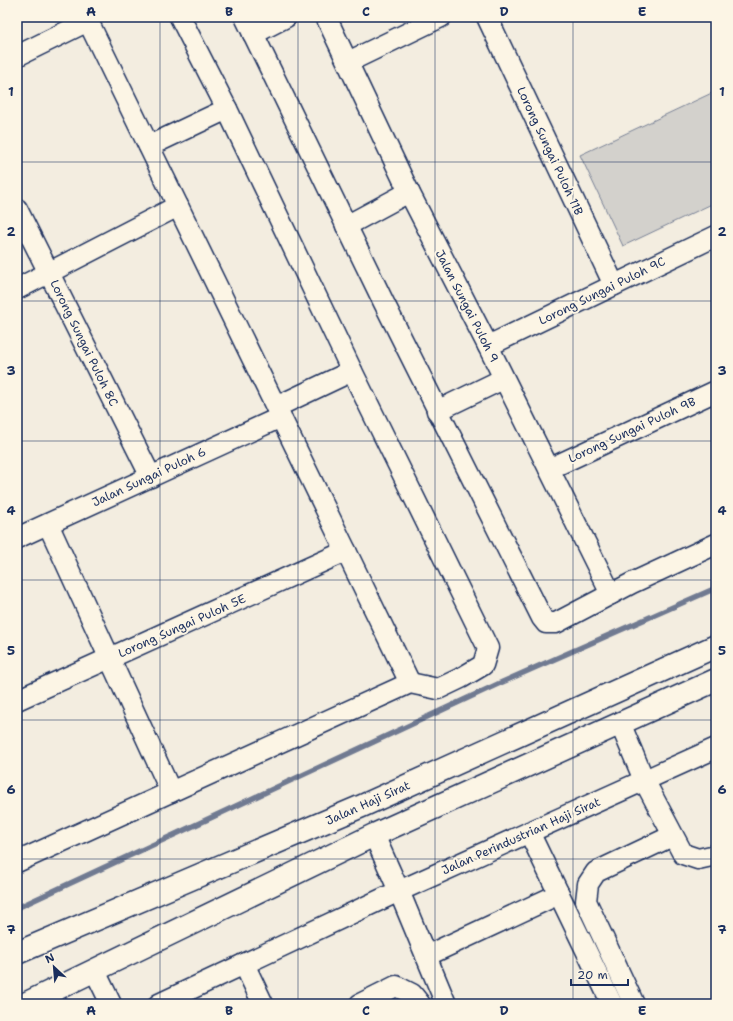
<svg xmlns="http://www.w3.org/2000/svg" width="733" height="1021" viewBox="0 0 733 1021" font-family="'Shantell Sans',sans-serif">
<style>
.green{fill:#d3d1cc;stroke:#778095}
.lines{fill:none;stroke-linecap:round;stroke-linejoin:round}
.stream{stroke:#707a91;stroke-width:5.5}
.minor-casing{stroke:#1b2f5e;stroke-width:23}
.major-casing{stroke:#1b2f5e;stroke-width:25}
.minor{stroke:#fcf5e5;stroke-width:20}
.major{stroke:#fcf5e5;stroke-width:22}
.grid{fill:none;stroke:#1b2f5e;stroke-width:1;stroke-opacity:0.55}
.labels{text-anchor:middle;stroke-width:4;stroke-linejoin:round;paint-order:stroke}
.street-label{font-size:12px;fill:#1b2f5e;stroke:#fcf5e5}
.neatline{fill:none;stroke:#1b2f5e;stroke-width:1.5}
.grid-label{font-size:13px;text-anchor:middle;font-weight:bold;fill:#1b2f5e}
</style>
<rect width="100%" height="100%" fill="#f3ede0"/>
<filter id="ink" filterUnits="userSpaceOnUse"><feTurbulence type="fractalNoise" baseFrequency=".025" numOctaves="2"/><feDisplacementMap in="SourceGraphic" scale="8" xChannelSelector="R" yChannelSelector="G"/><feConvolveMatrix kernelMatrix="1 2 1 2 8 2 1 2 1" color-interpolation-filters="sRGB"/></filter>
<g filter="url(#ink)">
<path class="green" d="M716 91V202L623 246 580 155Z"/>
<g class="lines">
<path class="stream" d="M17 908 498 684 716 588"/>
<g class="minor-casing">
<g id="minor">
<path d="M86 17 346 551 410 683"/>
<path d="M245 17 384 303 542 618 546 623H556L632 583 716 544"/>
<path d="M326 17 409 192 488 346 611 594"/>
<path d="M487 17 614 285"/>
<path d="M253 34 286 17"/>
<path d="M17 56 88 21"/>
<path d="M348 62 441 17"/>
<path d="M149 146 227 109"/>
<path d="M17 209 151 477"/>
<path d="M346 226 409 192"/>
<path d="M17 289 178 206"/>
<path d="M488 346 716 236"/>
<path d="M276 407 352 371"/>
<path d="M437 411 503 379"/>
<path d="M549 469 716 391"/>
<path d="M48 524 171 792"/>
<path d="M17 538 281 417"/>
<path d="M17 700 346 551"/>
<path d="M620 723 644 780 683 854 698 859 716 855"/>
<path d="M529 832 612 1004"/>
<path d="M374 835 399 891 716 748"/>
<path d="M17 862 410 683 438 689 461 678 483 665 488 648 352 371 227 109 180 17"/>
<path d="M426 956 559 894"/>
<path d="M244 964 263 1004"/>
<path d="M95 971 111 1004"/>
<path d="M159 1004 399 891 446 1004"/>
<path d="M360 1004 396 986 412 994 420 1004"/>
<path d="M634 1004 586 901 588 884 596 872 672 836"/>
</g>
</g>
<g class="major-casing">
<g id="major">
<path d="M17 953 362 806 716 646"/>
<path d="M25 1004 374 835 716 680"/>
</g>
</g>
<use href="#minor" class="minor"/>
<use href="#major" class="major"/>
</g>
</g>
<path class="grid" d="M160 17V1004M298 17V1004M435 17V1004M573 17V1004M17 162H716M17 301H716M17 441H716M17 580H716M17 720H716M17 859H716"/>
<g class="labels">
<g class="street-label">
<text transform="translate(550 151) rotate(65)" y="4">Lorong Sungai Puloh 11B</text>
<text transform="translate(602 291) rotate(-26)" y="4">Lorong Sungai Puloh 9C</text>
<text transform="translate(467 306) rotate(63)" y="4">Jalan Sungai Puloh 9</text>
<text transform="translate(84 343) rotate(64)" y="4">Lorong Sungai Puloh 8C</text>
<text transform="translate(632 430) rotate(-25)" y="4">Lorong Sungai Puloh 9B</text>
<text transform="translate(149 477) rotate(-25)" y="4">Jalan Sungai Puloh 6</text>
<text transform="translate(182 626) rotate(-24)" y="4">Lorong Sungai Puloh 5E</text>
<text transform="translate(368 803) rotate(-24)" y="4">Jalan Haji Sirat</text>
<text transform="translate(521 836) rotate(-24)" y="4">Jalan Perindustrian Haji Sirat</text>
</g>
</g>
<rect width="733" height="1021" fill="none" stroke="#fcf5e5" stroke-width="44"/>
<g transform="translate(54 967) rotate(334)" stroke="#fcf5e5" stroke-width="3" paint-order="stroke">
<path d="M0-3L7 15L0 10L-7 15Z" fill="#1b2f5e"/>
<text y="-6" font-size="11" font-weight="bold" text-anchor="middle" fill="#1b2f5e">N</text>
</g>
<path d="M571 979v6h57v-6" fill="none" stroke="#1b2f5e" stroke-width="2"/>
<text x="577" y="979" font-size="12" fill="#1b2f5e" stroke="#fcf5e5" stroke-width="3" paint-order="stroke">20 m</text>
<rect x="22" y="22" width="689" height="977" class="neatline"/>
<g class="grid-label">
<text x="91" y="16">A</text>
<text x="229" y="16">B</text>
<text x="366" y="16">C</text>
<text x="504" y="16">D</text>
<text x="642" y="16">E</text>
<text x="11" y="96">1</text>
<text x="722" y="96">1</text>
<text x="11" y="236">2</text>
<text x="722" y="236">2</text>
<text x="11" y="375">3</text>
<text x="722" y="375">3</text>
<text x="11" y="515">4</text>
<text x="722" y="515">4</text>
<text x="11" y="655">5</text>
<text x="722" y="655">5</text>
<text x="11" y="794">6</text>
<text x="722" y="794">6</text>
<text x="11" y="934">7</text>
<text x="722" y="934">7</text>
<text x="91" y="1015">A</text>
<text x="229" y="1015">B</text>
<text x="366" y="1015">C</text>
<text x="504" y="1015">D</text>
<text x="642" y="1015">E</text>
</g>
</svg>
